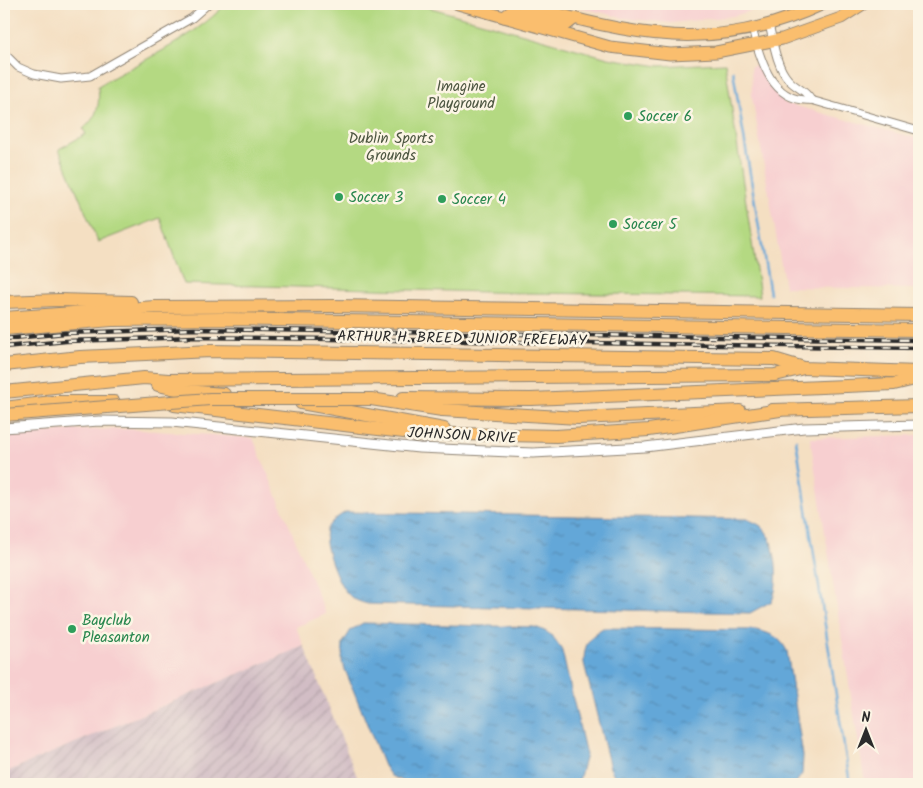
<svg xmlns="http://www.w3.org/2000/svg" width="923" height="788" viewBox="0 0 923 788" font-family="Kalam,sans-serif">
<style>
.built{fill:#f7cfd0}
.industrial{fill:url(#industrial-furrows)}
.park{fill:#b4d982;stroke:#708256}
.water{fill:url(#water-ripples);stroke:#486982}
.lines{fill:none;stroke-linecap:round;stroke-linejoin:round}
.stream{stroke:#64a7d8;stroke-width:2.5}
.minor-casing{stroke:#908576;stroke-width:9}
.tertiary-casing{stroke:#908576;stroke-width:11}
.primary-casing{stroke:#908576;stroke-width:13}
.motorway-casing{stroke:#908576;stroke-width:14}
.minor{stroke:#fff;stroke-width:7}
.tertiary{stroke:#fff;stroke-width:9}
.primary{stroke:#fabe6e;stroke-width:11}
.motorway{stroke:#fabe6e;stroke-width:12}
.rail-casing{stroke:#2b2b2b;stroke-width:4.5}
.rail{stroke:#fcf5e5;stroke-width:2.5;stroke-dasharray:8;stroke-linecap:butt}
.motorway-bridge-casing{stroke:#908576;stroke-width:14;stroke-linecap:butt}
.motorway-bridge{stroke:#fabe6e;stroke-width:12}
.leisure-dot{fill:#2e9e5b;stroke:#fcf5e5;stroke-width:2}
.labels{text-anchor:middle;stroke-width:5;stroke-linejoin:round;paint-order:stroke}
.park-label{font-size:15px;fill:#4d5641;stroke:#fcf5e5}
.leisure-label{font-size:15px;fill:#27864d;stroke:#fcf5e5;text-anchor:start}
.street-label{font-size:15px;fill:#2b2b2b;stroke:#fcf5e5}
</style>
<defs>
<pattern id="industrial-furrows" width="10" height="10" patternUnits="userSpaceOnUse" patternTransform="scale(1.25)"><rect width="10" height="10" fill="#d2bdc5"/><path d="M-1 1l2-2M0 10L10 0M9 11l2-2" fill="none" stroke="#b4a3a9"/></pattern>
<pattern id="water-ripples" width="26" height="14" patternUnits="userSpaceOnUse" patternTransform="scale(1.25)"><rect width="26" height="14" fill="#64a7d8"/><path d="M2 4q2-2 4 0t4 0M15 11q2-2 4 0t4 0" fill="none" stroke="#5388af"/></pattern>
</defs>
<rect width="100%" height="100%" fill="#fcf5e5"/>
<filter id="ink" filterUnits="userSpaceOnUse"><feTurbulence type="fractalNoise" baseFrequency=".02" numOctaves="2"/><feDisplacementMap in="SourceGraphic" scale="10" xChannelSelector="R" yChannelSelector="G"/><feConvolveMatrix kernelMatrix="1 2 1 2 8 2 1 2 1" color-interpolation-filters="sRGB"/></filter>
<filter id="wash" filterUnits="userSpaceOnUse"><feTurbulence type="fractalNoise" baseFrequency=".0096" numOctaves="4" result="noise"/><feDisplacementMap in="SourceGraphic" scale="20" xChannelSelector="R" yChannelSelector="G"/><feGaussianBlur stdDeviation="1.12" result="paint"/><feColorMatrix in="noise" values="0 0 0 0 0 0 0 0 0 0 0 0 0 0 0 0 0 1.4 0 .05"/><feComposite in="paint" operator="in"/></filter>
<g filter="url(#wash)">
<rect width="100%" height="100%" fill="#f4dfc2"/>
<g class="built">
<path d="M567 4H772L734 16 671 23 623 18Z"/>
<path d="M758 65 785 103 919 139V289L785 287 752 97 751 66Z"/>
<path d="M128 429 253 438 326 614 296 627 304 646 4 773V436L72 430Z"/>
<path d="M919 435V784H865L810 438Z"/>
</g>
<path class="industrial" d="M304 646 360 784H4V773Z"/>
<path class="park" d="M226 4H417L608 58 659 66 725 63 760 296 524 293 184 284 160 218 98 242 59 149 86 134 83 129C98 116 100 105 98 86 142 60 190 41 226 4Z"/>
<g class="water">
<path d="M346 512 747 519C753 522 760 524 764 529 777 545 780 583 772 601L750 613 368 604C360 602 353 600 347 593 338 584 322 543 326 531 330 521 338 517 346 512Z"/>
<path d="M363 623 534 627C549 631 555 637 562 651L586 755 579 780 572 784H410L391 776 384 766 342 662 343 643 351 630Z"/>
<path d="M603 628 757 630C772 634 780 637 787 651L803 756 802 774 795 784H625L617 780 610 768 584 663C584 646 588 637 603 628Z"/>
</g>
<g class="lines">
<g class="stream">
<path d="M733 71 770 294"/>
<path d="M796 440 850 784"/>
</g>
</g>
</g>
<g filter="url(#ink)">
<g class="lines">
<g class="minor-casing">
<g id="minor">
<path d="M769 24C773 40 776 66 788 79 795 88 805 89 811 100"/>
<path d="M752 28C760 58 771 103 811 100L919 131"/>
<path d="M4 53 18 67 34 74 61 79 90 76 192 18 208 4"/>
</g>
</g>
<g class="tertiary-casing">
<path id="tertiary" d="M4 428 99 421 172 422 419 448 533 453 645 447 804 428 919 425"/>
</g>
<g class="primary-casing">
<g id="primary">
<path d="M458 4 610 47 670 54 716 52 782 39 841 18 863 4"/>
<path d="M523 4C633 36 714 55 823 4"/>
<path d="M504 17 512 11 565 26 574 19"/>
</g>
</g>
<g class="motorway-casing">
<g id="motorway">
<path d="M4 302 59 300 131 302"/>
<path d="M4 318 155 307 333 306 919 315"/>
<path d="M4 329 112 320 223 319 919 330"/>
<path d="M4 365 80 357 211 351 774 359 804 368 919 372"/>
<path d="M158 385 185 391 224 394"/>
<path d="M4 392 144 378 168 380 775 375 804 368"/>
<path d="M403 398 531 399 894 384 919 378"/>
<path d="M371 399 442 410 578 418 740 411"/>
<path d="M301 403 444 429"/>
<path d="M174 405 412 433 556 436 649 430 780 410"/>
<path d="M4 408 52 402H114"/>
<path d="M772 410 919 406"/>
</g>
</g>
<use href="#minor" class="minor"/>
<use href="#tertiary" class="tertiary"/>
<use href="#primary" class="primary"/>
<use href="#motorway" class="motorway"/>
<g class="rail-casing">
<g id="rail">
<path d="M4 339 65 333 194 329 919 340"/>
<path d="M4 347 66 341 196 337 919 348"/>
</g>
</g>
<use href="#rail" class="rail"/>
<g class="motorway-bridge-casing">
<path id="motorway-bridge" d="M4 415 210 399H371"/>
</g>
<use href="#motorway-bridge" class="motorway-bridge"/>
</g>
</g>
<g class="leisure-dot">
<circle cx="628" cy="116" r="5"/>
<circle cx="339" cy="197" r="5"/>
<circle cx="442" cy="199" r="5"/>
<circle cx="613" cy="224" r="5"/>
<circle cx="72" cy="629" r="5"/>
</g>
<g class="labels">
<g class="park-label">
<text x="461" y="91">Imagine<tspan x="461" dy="17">Playground</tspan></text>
<text x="391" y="143">Dublin Sports<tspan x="391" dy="17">Grounds</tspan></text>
</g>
<g class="leisure-label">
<text x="638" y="121">Soccer 6</text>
<text x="349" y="202">Soccer 3</text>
<text x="452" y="204">Soccer 4</text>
<text x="623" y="229">Soccer 5</text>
<text x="82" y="625">Bayclub<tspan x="82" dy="17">Pleasanton</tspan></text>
</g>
<g class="street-label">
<text transform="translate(462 338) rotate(1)" y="5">ARTHUR H. BREED JUNIOR FREEWAY</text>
<text transform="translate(462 435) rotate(3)" y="5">JOHNSON DRIVE</text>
</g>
</g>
<rect width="923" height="788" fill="none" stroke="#fcf5e5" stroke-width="20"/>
<g transform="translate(866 730)" stroke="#fcf5e5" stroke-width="4" paint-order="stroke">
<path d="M0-4L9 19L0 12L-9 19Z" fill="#2b2b2b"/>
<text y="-8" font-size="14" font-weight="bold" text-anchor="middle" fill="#2b2b2b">N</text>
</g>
</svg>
